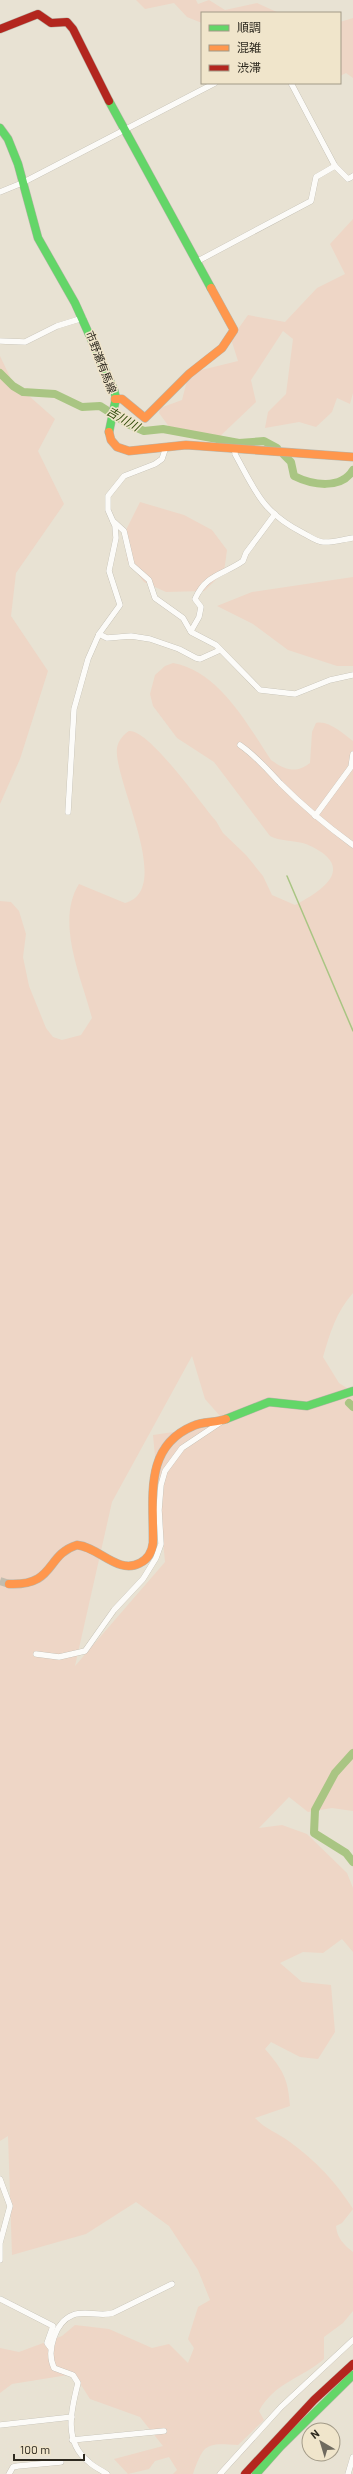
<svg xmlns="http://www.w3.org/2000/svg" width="353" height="2474" viewBox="0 0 353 2474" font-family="Barlow,'Noto Sans JP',sans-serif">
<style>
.green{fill:#eed6c6;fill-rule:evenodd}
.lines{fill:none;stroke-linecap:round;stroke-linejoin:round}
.stream{stroke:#a9c583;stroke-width:1.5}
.river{stroke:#a9c583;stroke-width:8}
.secondary-tunnel{stroke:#c3bdaf;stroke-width:8;stroke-dasharray:8 4;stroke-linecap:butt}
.street-casing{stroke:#b9b5a9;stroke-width:6}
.fast-casing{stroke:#b9b5a9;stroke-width:9}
.slow-casing{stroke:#b9b5a9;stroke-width:9}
.jam-casing{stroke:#b9b5a9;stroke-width:9}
.street{stroke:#fcfbf8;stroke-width:5.5}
.fast{stroke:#63d668;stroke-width:8}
.slow{stroke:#ff974d;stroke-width:8}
.jam{stroke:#b3261e;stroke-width:8}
.labels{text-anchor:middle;stroke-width:3;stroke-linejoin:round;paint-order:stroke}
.street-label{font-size:11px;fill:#2e2a20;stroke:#f0e5cb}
.water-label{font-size:12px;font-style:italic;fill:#304b0b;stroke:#f0e5cb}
</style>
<rect width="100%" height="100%" fill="#e8e2d3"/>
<g class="green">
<path d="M136 0H196L198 4 209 0 225 10 257 3 279 13H202V23L187 17 174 3 145 9Z"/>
<path d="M353 18V78L346 73 340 76V22Z"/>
<path d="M353 219V393L350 404 337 398 332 412 316 427 299 422 265 428 268 412 286 394 293 339 283 331 251 380 256 402 216 440 206 441 173 432 159 413 160 408 182 400 189 373 238 361 231 339 248 315 285 322 317 288 345 274 330 244Z"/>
<path d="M0 356 12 381 55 419 38 451 64 504 16 573 11 616 48 671 20 759 0 804Z"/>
<path d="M140 502 184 515 212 530 227 550 224 572 204 591 166 592 144 582 127 560 125 532Z"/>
<path d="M353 577V666H337L288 650 253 624 217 606 252 592Z"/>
<path d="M173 663C219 671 247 724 271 760 285 770 296 774 310 763L312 732 316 723C329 720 343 734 353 741V1293C336 1312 330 1333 323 1357L339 1383 353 1392V1811L332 1808 308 1812 289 1797 259 1828 282 1825 307 1834 347 1873 353 1888V1952L342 1939 323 1953 303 1952 280 1963 302 1982 331 1985 335 2032 318 2059 300 2057 271 2042 265 2049C283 2070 288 2078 290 2106L255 2118C265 2129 278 2133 290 2142 316 2161 336 2182 353 2209L342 2223 336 2226C337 2238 344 2245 353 2252V2311L343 2323 324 2337V2359C301 2379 275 2382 259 2411L264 2420 238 2445C206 2443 204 2443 193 2474H173L177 2470 169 2457 155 2461 149 2469 128 2474 114 2459 163 2446 140 2417 90 2399 74 2374 12 2384 0 2393V2348L19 2352 62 2336 75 2325 109 2329 152 2348 169 2344 188 2363 194 2348 188 2339 198 2307 210 2300 198 2270 169 2226 136 2202 86 2234 12 2255 8 2136 0 2141V901L11 902 19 911 26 934 23 957 29 986 46 1028 53 1037 62 1040 81 1035 92 1018C82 979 55 922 79 884L125 903C175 890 113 780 117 748 118 741 124 734 129 731 149 729 201 804 216 821L223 833 246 855 263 876 272 895 295 905C332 886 353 864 306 844 294 840 282 842 270 836L214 762 177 738 153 706 150 694 155 675 165 666ZM192 1356 205 1399 227 1424 153 1435 165 1562 75 1666 112 1502Z"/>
</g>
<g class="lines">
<path class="stream" d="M287 876 353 1031"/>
<g class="river">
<path d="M0 373 13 386 23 392 55 394 82 407 100 406 130 425 144 431 163 429 239 443 264 441 277 448"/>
<path d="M284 455 291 462 294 476C312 485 341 490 353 470"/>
<path d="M349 1403 353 1407"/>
<path d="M353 1753 335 1773 315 1810 314 1833 346 1853 353 1862"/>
</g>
<path class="secondary-tunnel" d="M0 1581 9 1584"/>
<g class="street-casing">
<g id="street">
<path d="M291 83 335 166 348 179 353 176"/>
<path d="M0 192 22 183 215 83"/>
<path d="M196 262 311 201 316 177 335 166"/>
<path d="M0 341 25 342 57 326 83 318"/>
<path d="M235 449V454C256 492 262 512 303 533 309 536 317 542 323 542 332 543 344 539 353 538"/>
<path d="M113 521 124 531 132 565 149 580 155 598 183 618 191 632 216 645 260 690 295 694 330 680 353 675"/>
<path d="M191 631 199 617 201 607 195 599C206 574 223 575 243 561L246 553 275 514"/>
<path d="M99 634 107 638 131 636 150 639 179 649 196 658 200 659 220 650"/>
<path d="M240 745C256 756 267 769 280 783 303 806 327 826 353 845"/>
<path d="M68 812 74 709 88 659 99 634 120 605 109 571 116 538 115 526 108 510V496L124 476 155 464 162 459 166 447"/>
<path d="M315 816 351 767 353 754"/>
<path d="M36 1654 59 1657 85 1651 114 1610 143 1579 156 1558 161 1544 159 1510 161 1485 165 1471 182 1448 221 1422"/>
<path d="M0 2179 10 2206 0 2243V2260"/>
<path d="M0 2299 53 2326 47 2343 50 2347"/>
<path d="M0 2425 72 2417"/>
<path d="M72 2440 164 2431"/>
<path d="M9 2474 13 2467 18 2466 61 2462"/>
<path d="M107 2474C101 2470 94 2467 89 2462 63 2442 71 2410 78 2383L73 2375 54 2368C46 2351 55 2322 73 2315 85 2310 100 2317 113 2313L172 2284"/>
<path d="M220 2474 281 2407 353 2340"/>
<path d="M348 2474 353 2457"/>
</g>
</g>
<g class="fast-casing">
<g id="fast">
<path d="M109 101 211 288"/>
<path d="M0 128 8 139 18 164 38 238 75 303 114 390 116 398 109 432"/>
<path d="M226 1419 269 1402 307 1406 353 1391"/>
<path d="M256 2474 280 2447 353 2375"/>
</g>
</g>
<g class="slow-casing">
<g id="slow">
<path d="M115 399H122L145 418 189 374 222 348 234 330 211 288"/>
<path d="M109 432 111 440 117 447 129 451 186 445 353 457"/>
<path d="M9 1584C56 1586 45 1555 77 1545 99 1547 118 1575 140 1563 148 1559 152 1552 153 1543 154 1498 143 1447 193 1426 203 1421 215 1423 226 1419"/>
</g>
</g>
<g class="jam-casing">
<g id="jam">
<path d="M0 29 38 14 51 23 67 22 73 29 109 101"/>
<path d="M245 2474 314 2400 353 2364"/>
</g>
</g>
<use href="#street" class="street"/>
<use href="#fast" class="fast"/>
<use href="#slow" class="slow"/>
<use href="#jam" class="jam"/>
</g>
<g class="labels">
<g class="street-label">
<text transform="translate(101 362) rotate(69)" y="4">市野瀬有馬線</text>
</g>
<g class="water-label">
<text transform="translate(123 419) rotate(30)" y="4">吉川川</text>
</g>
</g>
<rect x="201" y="12" width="140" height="72" fill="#f0e5cb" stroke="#a29a87"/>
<rect x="209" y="25" width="20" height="6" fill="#63d668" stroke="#a29a87"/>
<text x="237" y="32" font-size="12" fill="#2e2a20">順調</text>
<rect x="209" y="45" width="20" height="6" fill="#ff974d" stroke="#a29a87"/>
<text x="237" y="52" font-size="12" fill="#2e2a20">混雑</text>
<rect x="209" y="65" width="20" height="6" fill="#b3261e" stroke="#a29a87"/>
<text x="237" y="72" font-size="12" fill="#2e2a20">渋滞</text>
<g transform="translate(321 2442) rotate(322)"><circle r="19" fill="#f0e5cb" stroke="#a29a87"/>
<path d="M0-3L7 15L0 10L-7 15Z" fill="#6f6a5f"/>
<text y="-6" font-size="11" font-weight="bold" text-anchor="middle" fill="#2e2a20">N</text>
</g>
<path d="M14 2454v6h70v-6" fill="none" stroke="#2e2a20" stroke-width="2"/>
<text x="20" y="2454" font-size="12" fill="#2e2a20" stroke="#f0e5cb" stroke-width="3" paint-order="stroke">100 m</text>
</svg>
